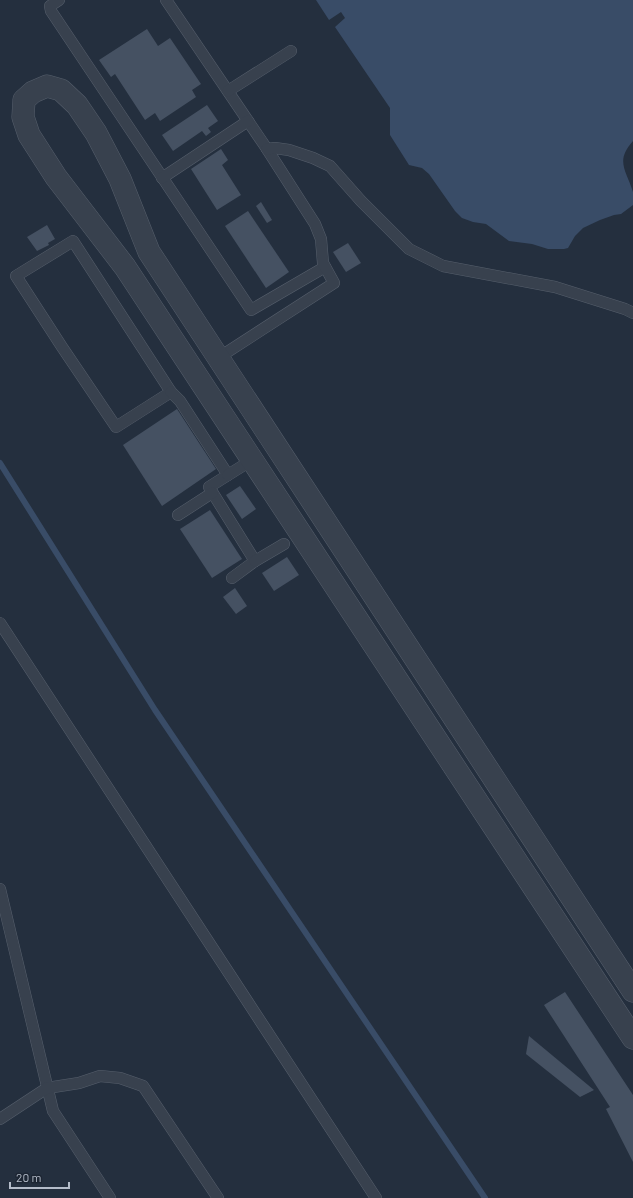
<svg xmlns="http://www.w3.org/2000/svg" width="633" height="1198" viewBox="0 0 633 1198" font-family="Barlow,sans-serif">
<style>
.water{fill:#394c67}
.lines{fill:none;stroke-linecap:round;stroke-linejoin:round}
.stream{stroke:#394c67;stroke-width:6}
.building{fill:#455162}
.service-casing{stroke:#565f6c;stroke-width:12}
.tertiary-casing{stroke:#565f6c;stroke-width:23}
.service{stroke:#38414e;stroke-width:11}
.tertiary{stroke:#38414e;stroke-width:22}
</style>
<rect width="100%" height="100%" fill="#242f3e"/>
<path class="water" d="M316 0H633V141C615 161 626 170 633 192 633 195 633 200 633 205L621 214 614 215 600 220 583 228 575 236 568 248 564 249H548L532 244 509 241 486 224 473 222 462 218 455 211 429 174 422 168 409 165 390 135V108L335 27 345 18 341 12 329 20Z"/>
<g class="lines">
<path class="stream" d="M0 463 155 710 485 1198"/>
</g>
<g class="building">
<path d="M147 29 158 46 170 38 201 84 192 90 196 97 160 121 155 113 145 120 115 74 111 77 99 60Z"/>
<path d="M207 105 218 121 208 128 211 132 206 136 202 131 173 151 162 135Z"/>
<path d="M221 149 228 160 222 165 241 195 217 210 191 169Z"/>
<path d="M261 202 272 220 267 223 256 206Z"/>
<path d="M248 211 289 272 266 288 225 226Z"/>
<path d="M47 225 55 239 48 243 49 245 37 251 27 237Z"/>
<path d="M348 243 361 263 346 272 333 252Z"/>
<path d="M177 409 216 469 162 506 123 445Z"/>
<path d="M240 486 256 509 242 519 226 495Z"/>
<path d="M210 510 242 559 212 578 180 529Z"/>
<path d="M287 557 299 575 274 591 262 573Z"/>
<path d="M235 588 247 606 236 614 223 597Z"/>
<path d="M565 992 633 1095V1162L606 1109 610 1107 544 1005Z"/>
<path d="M529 1036 594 1090 580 1097 526 1054Z"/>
</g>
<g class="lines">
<g class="service-casing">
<g id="service">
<path d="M59 0 50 6 51 11 251 310 325 267"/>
<path d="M166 0 267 149 315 224 321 239 323 263 334 283 218 358"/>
<path d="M228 91 291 51"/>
<path d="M267 149 275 148 289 150 313 158 330 166 361 201 409 249 443 266 555 287 625 309 633 313"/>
<path d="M162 178 248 121"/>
<path d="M73 241 171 392 116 427 62 347 16 276Z"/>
<path d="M171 392 180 401 228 475 209 487 255 561 232 578"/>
<path d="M228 475 252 460"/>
<path d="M178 515 212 493"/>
<path d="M255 561 284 544"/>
<path d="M0 623 376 1198"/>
<path d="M0 889 53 1111 110 1198"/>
<path d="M0 1119 47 1088 79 1083 100 1076 120 1078 143 1086 218 1198"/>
</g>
</g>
<g class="tertiary-casing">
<path id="tertiary" d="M633 991 149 252 120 179 96 133 77 105 61 90 47 86 33 92 24 100 23 117 29 135 56 177 125 267 633 1038"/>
</g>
<use href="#service" class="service"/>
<use href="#tertiary" class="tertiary"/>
</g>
<path d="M10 1182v6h59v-6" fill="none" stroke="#b4bcc9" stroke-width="2"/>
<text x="16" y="1182" font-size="12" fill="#b4bcc9" stroke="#1d2633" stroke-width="3" paint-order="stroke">20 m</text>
</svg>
